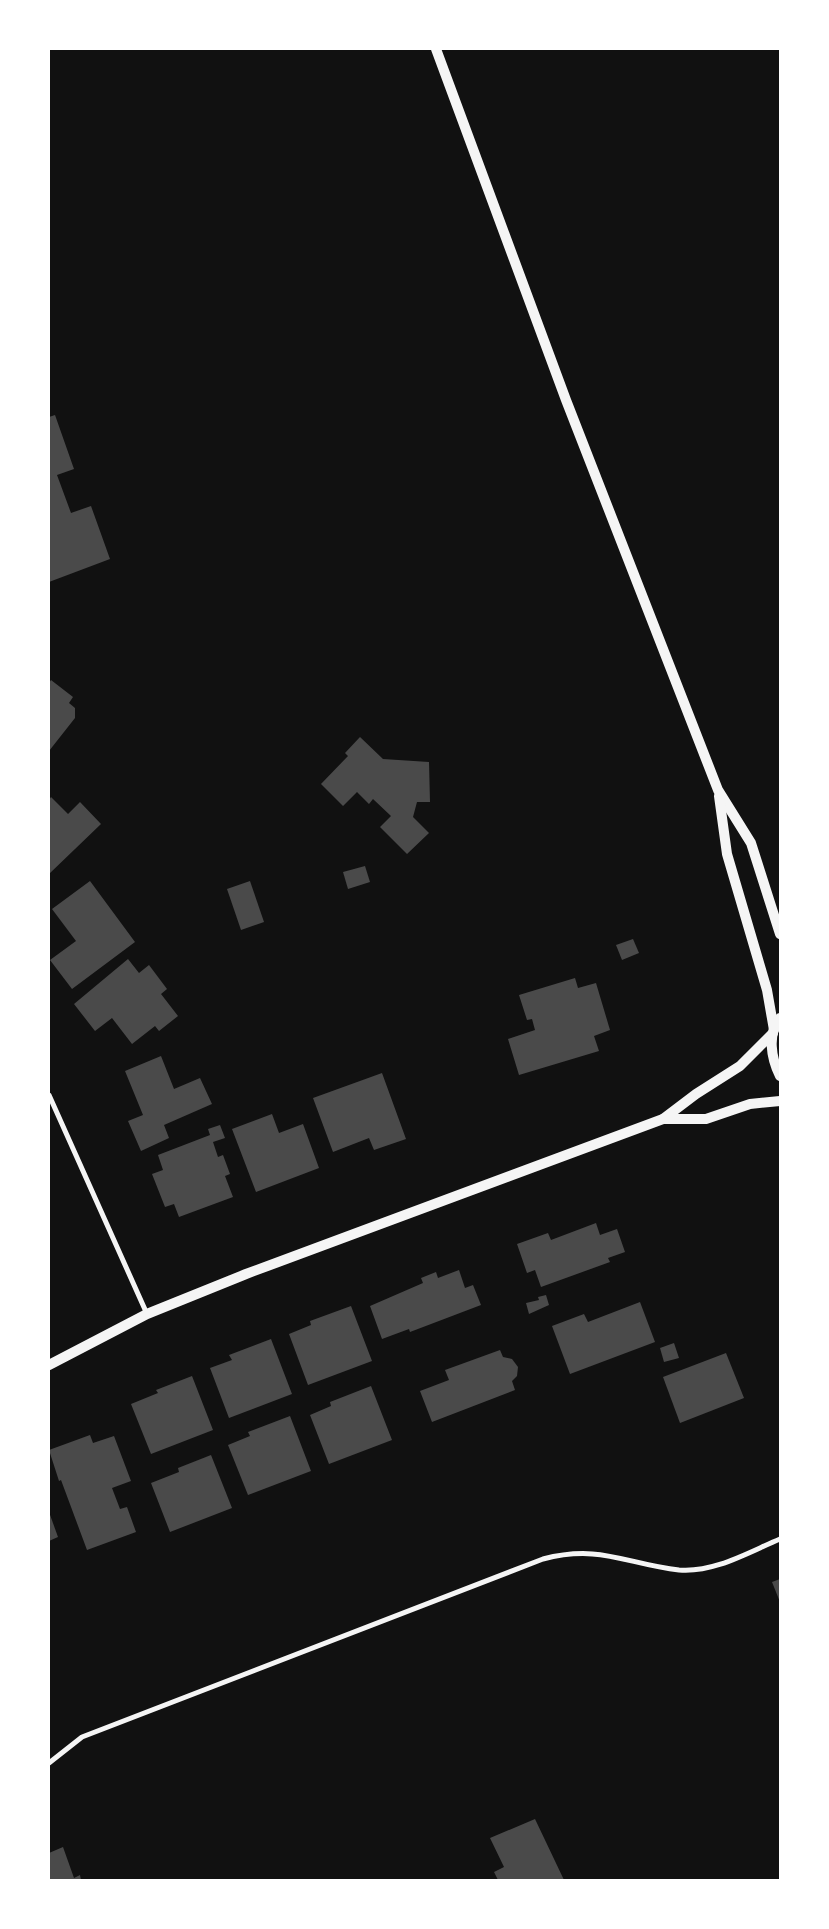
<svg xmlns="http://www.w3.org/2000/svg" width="829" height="1929" viewBox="0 0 829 1929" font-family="'PT Sans',sans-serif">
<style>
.building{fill:#4a4a4a}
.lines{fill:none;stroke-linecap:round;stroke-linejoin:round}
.minor{stroke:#f5f5f5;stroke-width:5}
.secondary{stroke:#f5f5f5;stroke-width:10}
</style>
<rect width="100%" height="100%" fill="#111"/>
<g class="building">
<path d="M55 415 74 469 57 475 71 513 91 506 110 559 49 582V417Z"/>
<path d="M51 680 73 697 69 703 75 708V718L49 751V683Z"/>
<path d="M360 737 383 759 429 762 430 802H417L413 817 429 833 407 854 380 827 391 816 373 799 369 804 357 792 343 806 321 784 348 756 345 753Z"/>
<path d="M51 797 68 814 80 802 101 824 49 874V800Z"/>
<path d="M365 866 370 882 348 889 343 872Z"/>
<path d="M90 881 135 942 72 989 50 960 76 941 52 909Z"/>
<path d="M250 881 264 922 241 930 227 889Z"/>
<path d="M633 939 639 953 622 960 616 945Z"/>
<path d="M128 959 139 973 149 965 167 989 161 994 178 1016 159 1031 155 1026 132 1044 112 1018 95 1031 74 1004Z"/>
<path d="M575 978 578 988 596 983 610 1030 594 1036 599 1051 519 1075 508 1039 535 1030 532 1019 527 1020 519 995Z"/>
<path d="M161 1056 174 1089 200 1078 212 1104 164 1125 169 1138 141 1151 128 1121 143 1115 125 1071Z"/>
<path d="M382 1073 406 1139 374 1150 369 1138 333 1152 313 1098Z"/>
<path d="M272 1114 279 1133 303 1124 319 1168 256 1192 232 1129Z"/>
<path d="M220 1125 225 1138 213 1142 218 1157 223 1155 230 1174 225 1176 233 1197 179 1217 174 1204 165 1207 152 1174 163 1170 158 1155 210 1135 208 1129Z"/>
<path d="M596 1223 600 1235 617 1229 625 1252 608 1258 610 1262 541 1287 535 1270 527 1273 517 1244 548 1233 551 1240Z"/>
<path d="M459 1270 465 1288 473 1285 481 1305 410 1332 409 1329 382 1339 370 1306 423 1283 421 1278 436 1272 438 1278Z"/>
<path d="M546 1295 549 1305 529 1314 526 1303 539 1300 538 1297Z"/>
<path d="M640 1302 655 1342 570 1374 552 1326 584 1314 588 1322Z"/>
<path d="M351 1306 372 1361 308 1385 289 1334 311 1325 310 1321Z"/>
<path d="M271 1339 292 1394 229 1418 210 1368 232 1360 229 1355Z"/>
<path d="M674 1343 679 1358 664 1362 660 1348Z"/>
<path d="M500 1350 503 1357 512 1359 518 1367 517 1376 512 1381 515 1390 432 1422 420 1391 449 1380 445 1370Z"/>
<path d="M726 1353 744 1398 680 1423 663 1377Z"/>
<path d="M192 1376 213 1430 151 1454 131 1404 158 1393 156 1390Z"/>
<path d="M371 1386 392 1440 329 1464 310 1415 331 1406 330 1402Z"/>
<path d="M290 1416 311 1471 248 1495 228 1445 250 1436 248 1432Z"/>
<path d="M90 1435 93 1443 114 1436 131 1481 112 1488 120 1509 127 1507 136 1532 87 1550 61 1480 59 1481 49 1450Z"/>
<path d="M211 1455 232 1508 170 1532 151 1483 179 1472 178 1468Z"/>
<path d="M49 1512 58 1537 49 1541Z"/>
<path d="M780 1579V1602L772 1582Z"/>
<path d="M535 1819 564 1880H498L494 1872 504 1867 490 1838Z"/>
<path d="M63 1847 74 1878 80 1875 81 1880H49V1853Z"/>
</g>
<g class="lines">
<g class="minor">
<path d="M49 1095 147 1314"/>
<path d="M49 1763 82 1737 543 1559C600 1544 626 1564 679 1570 714 1573 749 1552 780 1539"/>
</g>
<g class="secondary">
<path d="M436 49 566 400 718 790 751 843 780 934"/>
<path d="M719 796 727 854 767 990 774 1030"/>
<path d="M780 1018C767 1034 771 1058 780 1076"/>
<path d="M663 1119H706L750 1104 780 1101"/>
<path d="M49 1365 147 1314 246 1274 663 1119 696 1094 740 1066 773 1033"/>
</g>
</g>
<rect width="829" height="1929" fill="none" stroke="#ffffff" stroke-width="100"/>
</svg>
